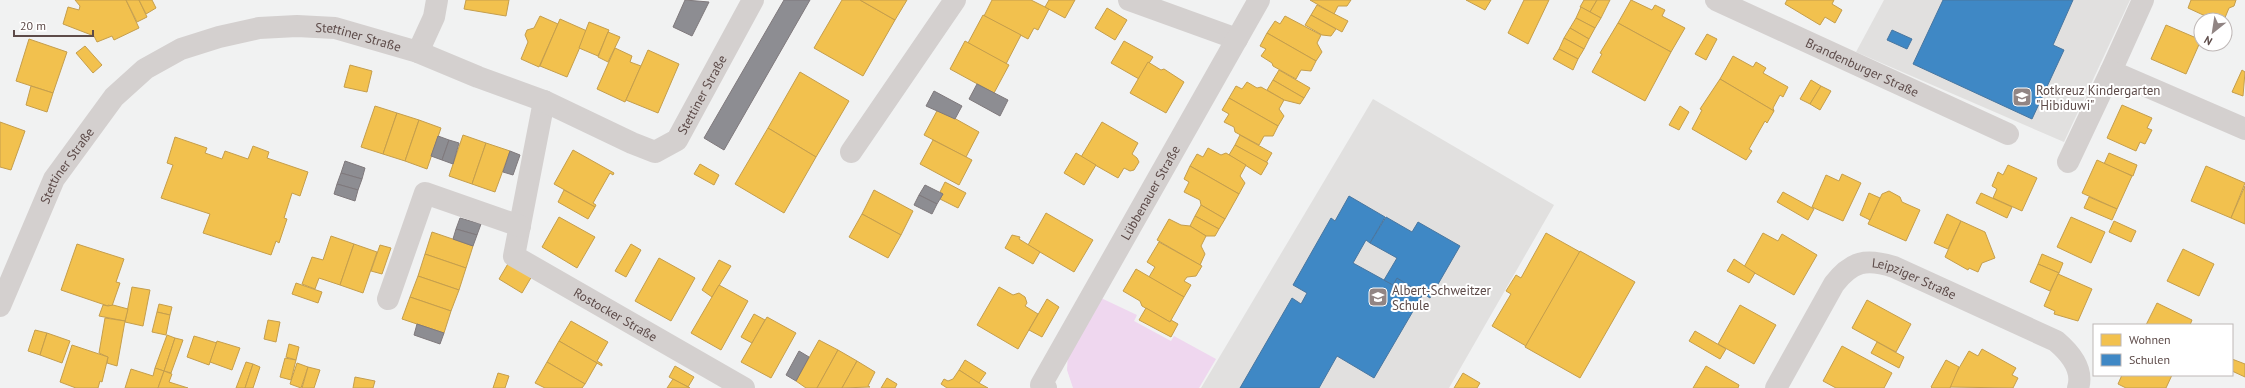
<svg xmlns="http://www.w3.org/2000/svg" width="2245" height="388" viewBox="0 0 2245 388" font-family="'PT Sans',sans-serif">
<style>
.education{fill:#e1e0df}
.green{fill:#efd7ef}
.homes{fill:#f2c14e;stroke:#c59e4c}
.schools{fill:#3f88c5;stroke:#4876a0}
.industry{fill:#8d8d92;stroke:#7f797c}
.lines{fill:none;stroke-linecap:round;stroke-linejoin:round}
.minor{stroke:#d4d0cf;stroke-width:22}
.labels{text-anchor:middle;stroke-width:4;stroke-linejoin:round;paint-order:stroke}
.street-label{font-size:13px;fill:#5d4b49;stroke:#fff}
.poi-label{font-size:13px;fill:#5d4b49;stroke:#fff;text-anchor:start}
</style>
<rect width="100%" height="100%" fill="#f1f2f2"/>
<g class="education">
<path d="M1884 0H2130L2064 142 1856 52Z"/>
<path d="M1373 99 1554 205 1449 388H1201Z"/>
</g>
<path class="green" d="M1101 298 1137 315 1134 321 1171 341 1174 336 1216 359 1199 388H1073L1067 370 1068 353Z"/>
<g class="homes">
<path d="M75 0H126L139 28 114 40 112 36 97 42 94 36 63 24 68 7 79 10 80 6Z"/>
<path d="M126 0H139L147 17 137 22Z"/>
<path d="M139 0H152L156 8 146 14Z"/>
<path d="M466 0H509L506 16 464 9Z"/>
<path d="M842 0H860L895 20 863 76 814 48Z"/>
<path d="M860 0H907L895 20Z"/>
<path d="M992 0H1031L1049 9 1038 30 1034 28 1028 39 984 16Z"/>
<path d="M1049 0H1075L1065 18 1045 7Z"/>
<path d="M1310 0H1351L1347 6H1338L1334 14Z"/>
<path d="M1466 0H1491L1485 10Z"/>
<path d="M1524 0H1549L1528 44 1508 33Z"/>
<path d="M1584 0H1597L1590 12 1580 7Z"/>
<path d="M1597 0H1610L1601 18 1590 12Z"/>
<path d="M1631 0 1652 10 1655 5 1665 10 1662 16 1685 28 1671 52 1618 23Z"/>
<path d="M1787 0H1834L1832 4 1842 10 1835 23 1825 17 1820 25 1785 4Z"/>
<path d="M2191 0H2236L2234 6 2229 8 2224 20H2214L2188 8Z"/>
<path d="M1317 5 1348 21 1342 32 1311 15Z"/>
<path d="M1581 7 1601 18 1595 28 1576 18Z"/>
<path d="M1107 8 1127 20 1115 40 1095 28Z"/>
<path d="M983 15 1021 35 1006 64 968 43Z"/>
<path d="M1311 15 1336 29 1331 36 1322 35 1305 25Z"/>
<path d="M540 16 558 24 539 67 521 59 528 42 525 35 527 30 534 28Z"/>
<path d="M1285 16 1321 35 1317 43 1322 52 1316 61 1267 33 1275 21 1280 24Z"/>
<path d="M1576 18 1595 28 1589 39 1570 28Z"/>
<path d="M560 19 587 31 567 77 540 66Z"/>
<path d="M589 22 609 30 598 56 579 48Z"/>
<path d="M1618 23 1671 52 1645 101 1592 72 1602 54 1600 53Z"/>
<path d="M2166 25 2201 40 2186 74 2151 59Z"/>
<path d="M1570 28 1589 39 1584 49 1564 38Z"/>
<path d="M608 32 620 37 608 62 598 57Z"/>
<path d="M1267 33 1316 61 1311 71 1301 70 1296 79 1273 66 1272 63 1261 56 1266 49 1260 46Z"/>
<path d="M1707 34 1717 39 1706 60 1695 54Z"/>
<path d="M1564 38 1584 49 1578 59 1559 49Z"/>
<path d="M29 39 67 52 53 93 16 81Z"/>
<path d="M965 41 1009 65 994 93 950 69Z"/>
<path d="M1124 41 1153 57 1139 79 1111 63Z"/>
<path d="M85 46 102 65 93 73 76 53Z"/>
<path d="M615 48 632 56 630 62 641 66 625 102 597 89Z"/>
<path d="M1559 49 1578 59 1573 70 1553 59Z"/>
<path d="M648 50 679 64 658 113 626 100Z"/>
<path d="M1733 56 1753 67 1756 62 1766 68 1763 73 1788 87 1783 97 1780 95 1773 108 1774 111 1720 79Z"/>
<path d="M1148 62 1161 70 1164 69 1184 82 1166 113 1130 93Z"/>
<path d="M350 65 372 71 367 92 344 87Z"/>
<path d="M1279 70 1310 88 1304 98 1273 80Z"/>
<path d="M2242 70 2245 72 2243 96 2232 92Z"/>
<path d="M800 72 849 101 816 157 768 128Z"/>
<path d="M1720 79 1774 111 1767 123 1765 121 1749 149 1752 151 1746 160 1692 129 1702 110 1700 109Z"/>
<path d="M1273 80 1304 98 1300 104 1284 100 1267 90Z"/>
<path d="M1811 80 1821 86 1810 104 1800 99Z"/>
<path d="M1247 82 1257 88 1261 87 1284 100 1279 109 1284 116 1278 126 1229 98 1236 86 1242 89Z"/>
<path d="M31 86 53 93 47 112 26 105Z"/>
<path d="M1821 86 1831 91 1820 110 1810 104Z"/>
<path d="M1229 98 1278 126 1273 136H1264L1259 145 1235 132 1234 127 1224 122 1229 114 1222 110Z"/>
<path d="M2122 105 2152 118 2147 128 2152 130 2145 144 2140 142 2136 151 2107 138Z"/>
<path d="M375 106 397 113 383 154 361 147Z"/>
<path d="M1680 106 1689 112 1679 130 1669 125Z"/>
<path d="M938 109 979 132 966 157 924 135Z"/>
<path d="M397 113 419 120 405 161 383 154Z"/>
<path d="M419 120 441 128 427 169 405 161Z"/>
<path d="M0 122 25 131 11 170 0 167Z"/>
<path d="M1102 122 1138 143 1132 154 1137 158 1139 162 1134 170 1130 171 1124 168 1118 178 1081 157Z"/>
<path d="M768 128 816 157 784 213 735 184Z"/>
<path d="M463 135 486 143 472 184 449 176Z"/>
<path d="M1240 135 1272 153 1266 163 1235 145Z"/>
<path d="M175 137 207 148 205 153 222 159 225 151 248 159 253 146 269 152 267 158 308 172 300 196 292 193 284 218 287 219 279 243 276 241 271 255 203 233 210 214 161 198 173 165 167 163Z"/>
<path d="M933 140 972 160 959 185 920 164Z"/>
<path d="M486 143 510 151 495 192 472 184Z"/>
<path d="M1235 145 1268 163 1261 175 1229 155Z"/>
<path d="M1208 148 1221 155 1226 153 1246 165 1240 176 1245 183 1239 194 1190 166 1197 154 1203 157Z"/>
<path d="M573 150 614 173 613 175 610 173 593 203 596 205 595 207 554 184Z"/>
<path d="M1076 153 1096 165 1084 185 1064 173Z"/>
<path d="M2109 153 2137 165 2133 176 2104 164Z"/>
<path d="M2097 160 2132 176 2117 209 2082 193Z"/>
<path d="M700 164 719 175 714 185 694 174Z"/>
<path d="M2008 165 2037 178 2022 211 1993 198 1997 189 1992 186 1998 172 2003 175Z"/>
<path d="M1190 166 1239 194 1225 219 1201 205 1200 200 1184 192 1189 182 1184 179Z"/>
<path d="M2206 166 2245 183 2231 218 2191 201Z"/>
<path d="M1842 174 1861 183 1843 221 1812 207 1826 175 1839 181Z"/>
<path d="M945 182 966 193 958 208 940 199 943 194 940 192Z"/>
<path d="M2245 186V224L2231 218Z"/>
<path d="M564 190 595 207 588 219 558 202Z"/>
<path d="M874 190 913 211 901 235 862 214Z"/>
<path d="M1889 191 1900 197 1902 202 1920 210 1906 241 1868 224 1882 194Z"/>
<path d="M1783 192 1814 209 1808 220 1777 202Z"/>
<path d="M1869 193 1880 198 1870 220 1860 215Z"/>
<path d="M1981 193 2012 207 2007 218 1976 203Z"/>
<path d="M2089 197 2117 209 2112 220 2084 208Z"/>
<path d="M1201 205 1225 219 1219 229 1195 216Z"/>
<path d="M1046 213 1093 240 1074 272 1028 245Z"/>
<path d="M862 214 901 235 888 258 849 237Z"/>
<path d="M1947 214 1961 221 1948 249 1934 243Z"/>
<path d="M1195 216 1219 229 1215 236H1206L1190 226Z"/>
<path d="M559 217 595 237 577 268 542 247Z"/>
<path d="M2071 217 2105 232 2091 263 2057 247Z"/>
<path d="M1169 219 1181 225 1190 226 1206 236 1201 246 1205 254 1200 265 1157 240Z"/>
<path d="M1961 221 1985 232 1995 258 1982 263 1978 272 1969 268 1968 270 1945 257Z"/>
<path d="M2114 221 2136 231 2131 242 2109 232Z"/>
<path d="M432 232 473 246 466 268 425 254Z"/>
<path d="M1546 233 1580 252 1526 346 1492 326 1511 294 1506 291 1516 275 1521 278Z"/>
<path d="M1763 233 1778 241 1782 234 1817 255 1794 295 1744 267Z"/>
<path d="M1012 235 1020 237 1019 239 1040 252 1033 264 1005 248Z"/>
<path d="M331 236 354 244 340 285 319 278 315 289 302 284 312 257 323 260Z"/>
<path d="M1159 242 1202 266 1196 276 1187 277 1184 281 1191 285 1184 297 1149 277 1155 267 1147 262Z"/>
<path d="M77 244 124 259 116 282 120 283 112 306 108 305V306L61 290Z"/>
<path d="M354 244 377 252 363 293 340 285Z"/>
<path d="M631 244 641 250 626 277 615 271Z"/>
<path d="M380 245 391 248 382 274 371 271Z"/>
<path d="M2183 249 2214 264 2199 296 2167 281Z"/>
<path d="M1580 251 1635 282 1580 378 1525 347Z"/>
<path d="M425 254 466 268 459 290 418 276Z"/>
<path d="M2042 254 2063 263 2059 273 2038 264Z"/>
<path d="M659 258 695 278 671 321 635 301Z"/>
<path d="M1734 259 1755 273 1749 283 1727 271Z"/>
<path d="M719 260 731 266 712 297 702 290Z"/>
<path d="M509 262 532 276 522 293 499 279Z"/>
<path d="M2038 264 2059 273 2050 291 2030 282Z"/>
<path d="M1136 269 1184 297 1170 322 1142 306 1140 301 1123 291Z"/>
<path d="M2058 274 2092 289 2078 321 2054 314 2055 311 2044 306Z"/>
<path d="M418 276 459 290 451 311 410 297Z"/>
<path d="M296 283 322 292 318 303 292 294Z"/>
<path d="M719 285 748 301 721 350 691 333Z"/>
<path d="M132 287 150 290 143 326 125 322Z"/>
<path d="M999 287 1013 295 1019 293 1025 297 1027 303 1025 306 1038 314 1018 349 977 325Z"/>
<path d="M410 297 451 311 444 333 402 319Z"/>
<path d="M1047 299 1059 307 1042 337 1029 330Z"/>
<path d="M1867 300 1911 324 1896 352 1852 328Z"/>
<path d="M2157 303 2192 320 2190 325H2146Z"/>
<path d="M159 304 172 307 170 315 157 312Z"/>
<path d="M103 305 108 306 113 305 128 309 125 321 99 316Z"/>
<path d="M1740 305 1776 325 1754 364 1718 344Z"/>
<path d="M1146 308 1170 322 1171 320 1178 324 1171 337 1139 320Z"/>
<path d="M157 312 170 315 166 335 152 332Z"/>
<path d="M754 314 765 320 752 343 741 337Z"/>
<path d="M767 317 796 333 771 378 741 362Z"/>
<path d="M105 318 125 321 117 366 107 363 108 357 99 353Z"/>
<path d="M268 320 280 322 276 342 264 339Z"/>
<path d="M571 321 608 342 597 361 602 364V366L559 341Z"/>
<path d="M35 330 47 333 40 355 28 351Z"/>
<path d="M1695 331 1726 349 1720 359 1689 341Z"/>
<path d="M47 333 70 341 62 363 40 355Z"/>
<path d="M167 335 175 338 164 371 155 368Z"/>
<path d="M194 336 217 343 209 365 187 357Z"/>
<path d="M175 338 183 340 171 373 164 371Z"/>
<path d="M819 340 838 350 817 388H806L796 381Z"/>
<path d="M217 341 240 348 232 370 210 362Z"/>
<path d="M559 341 597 363 585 384 547 362Z"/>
<path d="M1877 342 1904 357 1899 368 1871 353Z"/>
<path d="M289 344 299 347 296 360 286 357Z"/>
<path d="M72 345 108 357 102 382 100 381 98 388H76L60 382Z"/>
<path d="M1842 346 1892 373 1884 388H1836L1823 381Z"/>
<path d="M1982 349 2016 368 2012 375 2018 378 2013 388 1948 387 1969 351 1978 356Z"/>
<path d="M838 350 857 361 842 388H817Z"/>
<path d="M285 358 296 360 291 380 280 377Z"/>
<path d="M2232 359 2245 364V377L2232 371Z"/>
<path d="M965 360 986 373 979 383 959 370Z"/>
<path d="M1946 360 1959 367 1950 388H1932L1931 387Z"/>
<path d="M857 361 875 372 868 386 870 387 842 388Z"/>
<path d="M246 362 253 364 245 388H236Z"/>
<path d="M547 362 585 384 582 388H545L535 383Z"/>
<path d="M297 363 308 367 301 388 290 384Z"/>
<path d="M253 364 260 367 253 388H245Z"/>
<path d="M675 366 694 377 688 387 669 377Z"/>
<path d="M1706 366 1739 385 1738 388H1693Z"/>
<path d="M308 367 320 370 314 388H302Z"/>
<path d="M155 368 164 371 158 388H125L131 369 153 376Z"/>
<path d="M959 370 979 383 988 388H947L941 384 944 379 948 381 953 379Z"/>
<path d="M164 371 172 374 169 382 188 388H158Z"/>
<path d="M498 373 509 376 505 388H493Z"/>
<path d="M1463 373 1480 383 1477 388H1454Z"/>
<path d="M2122 375H2172L2166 388H2126L2118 384Z"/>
<path d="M355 377 375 381 373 388H353Z"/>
<path d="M887 378 897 384 895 388H881Z"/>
<path d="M673 379 688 387 690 388H667Z"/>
</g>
<g class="schools">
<path d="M1943 0H2073L2053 45 2064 50 2032 119 1913 64Z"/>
<path d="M1892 30 1912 39 1907 49 1887 40Z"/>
<path d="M1349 196 1385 217 1370 243 1366 240 1353 263 1393 285 1397 278 1423 294 1374 378 1337 356 1319 388H1240L1292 298 1301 304 1307 293 1293 285 1331 218 1335 221Z"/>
<path d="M1386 217 1412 232 1418 222 1460 246 1430 298 1397 278 1393 285 1384 280 1397 258 1370 243Z"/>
</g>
<g class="industry">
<path d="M685 0 709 2 692 36 673 27Z"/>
<path d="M784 0H810L724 150 704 138Z"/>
<path d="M977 84 1008 100 1000 116 969 99Z"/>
<path d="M934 91 962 106 955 119 926 106Z"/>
<path d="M438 136 449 140 442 160 431 156Z"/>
<path d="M449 140 459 143 453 164 442 160Z"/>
<path d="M510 151 520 155 513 175 503 172Z"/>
<path d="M345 161 365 168 362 179 341 173Z"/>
<path d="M341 173 362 179 358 190 337 184Z"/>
<path d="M337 184 358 190 355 201 334 194Z"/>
<path d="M925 185 943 194 937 204 919 195Z"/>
<path d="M919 195 937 204 932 214 914 205Z"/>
<path d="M460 218 481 224 477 235 456 229Z"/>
<path d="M456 229 477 235 473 246 453 239Z"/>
<path d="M417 324 444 333 440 344 414 335Z"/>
<path d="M799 351 809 357 796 381 786 375Z"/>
</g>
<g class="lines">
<g class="minor">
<path d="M1129 0 1237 39"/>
<path id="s1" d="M1716 0 2008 134"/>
<path d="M418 52 434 17 437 0"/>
<path d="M2111 71 2143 0"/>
<path id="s2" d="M544 101 514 256 744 388"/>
<path d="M851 152 955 0"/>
<path d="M2068 162 2111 71 2245 129"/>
<path d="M388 299 425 193 520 226"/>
<path id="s3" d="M0 306 54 179 114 97 145 69 181 49 219 37 259 28 297 26 335 28 418 52 478 77 544 101 632 143 655 152 677 140 753 0"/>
<path id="s4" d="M1046 388 1041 385 1259 0"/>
<path id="s5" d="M1776 388 1834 284C1852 261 1866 258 1894 267L2056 341C2069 352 2084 369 2078 388"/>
</g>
</g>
<defs>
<g id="school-square" transform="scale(1)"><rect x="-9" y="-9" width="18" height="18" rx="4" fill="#918584" stroke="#fff"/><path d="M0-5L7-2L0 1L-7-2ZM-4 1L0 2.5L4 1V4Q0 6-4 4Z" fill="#fff"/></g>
</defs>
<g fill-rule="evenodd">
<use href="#school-square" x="2022" y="97"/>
<use href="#school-square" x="1378" y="297"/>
</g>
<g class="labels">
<g class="street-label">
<text dy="5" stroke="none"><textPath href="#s3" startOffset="504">Stettiner Straße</textPath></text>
<text dy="5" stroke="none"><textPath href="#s1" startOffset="161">Brandenburger Straße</textPath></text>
<text dy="5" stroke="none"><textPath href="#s3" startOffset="900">Stettiner Straße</textPath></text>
<text dy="5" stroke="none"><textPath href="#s3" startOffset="156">Stettiner Straße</textPath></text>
<text dy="5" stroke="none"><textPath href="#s4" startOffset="227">Lübbenauer Straße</textPath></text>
<text dy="5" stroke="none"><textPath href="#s5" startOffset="210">Leipziger Straße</textPath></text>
<text dy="5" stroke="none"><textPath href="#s2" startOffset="275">Rostocker Straße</textPath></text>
</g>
<g class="poi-label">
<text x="2036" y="95">Rotkreuz Kindergarten<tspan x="2036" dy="15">"Hibiduwi"</tspan></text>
<text x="1392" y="295">Albert-Schweitzer<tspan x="1392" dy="15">Schule</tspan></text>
</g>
</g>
<rect x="2093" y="324" width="140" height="52" fill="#ffffff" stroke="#beb7b6"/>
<rect x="2101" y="334" width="20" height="12" fill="#f2c14e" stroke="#beb7b6"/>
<text x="2129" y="344" font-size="12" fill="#5d4b49">Wohnen</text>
<rect x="2101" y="354" width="20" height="12" fill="#3f88c5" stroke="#beb7b6"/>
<text x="2129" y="364" font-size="12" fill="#5d4b49">Schulen</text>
<g transform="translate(2213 32) rotate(210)"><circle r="19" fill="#ffffff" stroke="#beb7b6"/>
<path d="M0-3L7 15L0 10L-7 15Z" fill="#918584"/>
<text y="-6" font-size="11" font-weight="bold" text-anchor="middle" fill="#5d4b49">N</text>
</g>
<path d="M14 30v6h79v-6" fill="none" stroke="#5d4b49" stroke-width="2"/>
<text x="20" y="30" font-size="12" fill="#5d4b49" stroke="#ffffff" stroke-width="3" paint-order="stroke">20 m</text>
</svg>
